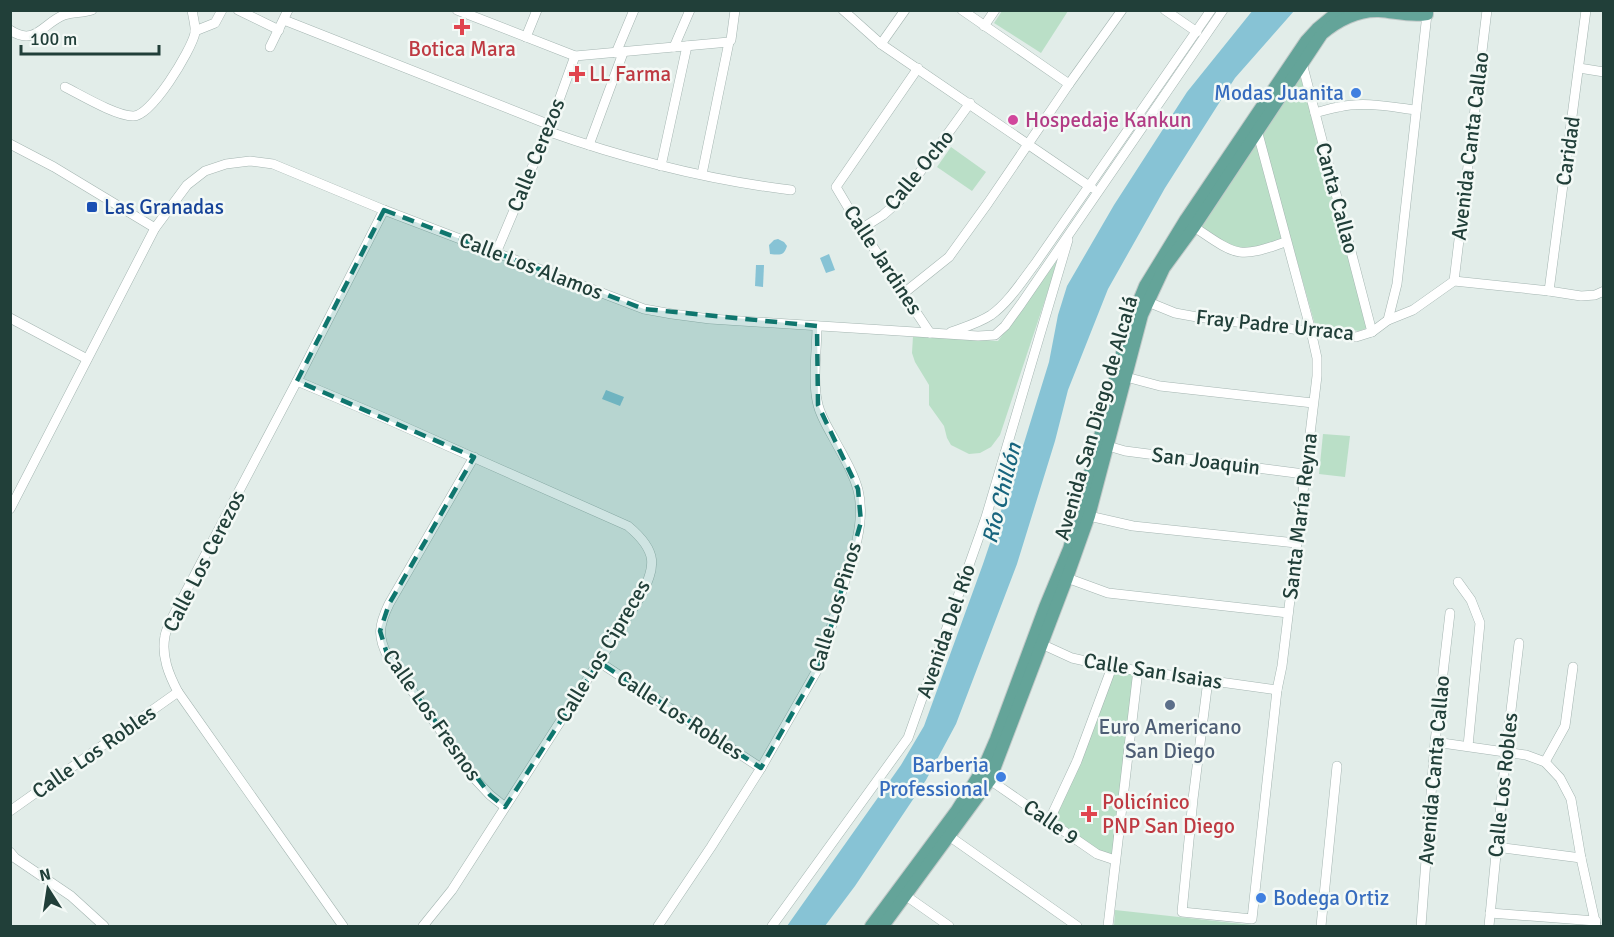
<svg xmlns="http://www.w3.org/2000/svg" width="1614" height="937" viewBox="0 0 1614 937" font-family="Signika,sans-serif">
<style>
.green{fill:#badfc7}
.water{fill:#87c3d5}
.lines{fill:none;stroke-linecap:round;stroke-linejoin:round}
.minor-casing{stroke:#a4b5b1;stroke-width:10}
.major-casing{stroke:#c1c9c8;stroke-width:14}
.minor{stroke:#fff;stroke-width:9}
.major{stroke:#64a499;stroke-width:12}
.marked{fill:#0f766e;fill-opacity:0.2;stroke:#0f766e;stroke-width:4.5;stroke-dasharray:12 8;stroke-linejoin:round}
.health-dot{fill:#e0444e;stroke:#f3f9f6;stroke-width:2}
.shop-dot{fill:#3f7fe0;stroke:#f3f9f6;stroke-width:2}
.hotel-dot{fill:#d1479c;stroke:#f3f9f6;stroke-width:2}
.transit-dot{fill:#1a4fb4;stroke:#f3f9f6;stroke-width:2}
.service-dot{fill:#5c6f8a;stroke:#f3f9f6;stroke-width:2}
.labels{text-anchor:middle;stroke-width:5;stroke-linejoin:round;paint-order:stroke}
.health-label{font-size:21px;fill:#be3a42;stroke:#f3f9f6;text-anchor:start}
.shop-label{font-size:21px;fill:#366cbe;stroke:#f3f9f6;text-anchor:end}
.hotel-label{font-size:21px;fill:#b23c85;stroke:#f3f9f6;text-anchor:start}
.street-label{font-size:21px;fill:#213f39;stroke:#f3f9f6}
.transit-label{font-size:21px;fill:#164399;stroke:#f3f9f6;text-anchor:start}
.service-label{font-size:21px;fill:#4e5e75;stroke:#f3f9f6}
.water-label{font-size:22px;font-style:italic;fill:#18657e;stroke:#f3f9f6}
</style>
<rect width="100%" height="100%" fill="#e2ede9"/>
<g class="green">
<path d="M1067 11H1068L1041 53 994 23 1002 11Z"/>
<path d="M1300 74 1367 328 1359 331 1315 325 1261 132Z"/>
<path d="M1256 140 1283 240 1249 249 1233 247 1199 226Z"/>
<path d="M951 147 986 172 972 191 937 167Z"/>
<path d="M1059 258 1000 435 991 447 980 453 969 454 951 445 947 438 944 426 929 405V385L915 362 912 353 913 336 998 341Z"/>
<path d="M1323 434 1350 436 1345 477 1319 474Z"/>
<path d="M1114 670 1135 673 1112 856 1097 850 1053 820Z"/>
<path d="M1115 910 1252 925V926H1114Z"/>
</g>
<g class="water">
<path d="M1253 10 1294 11 1235 78 1165 188 1108 289 1068 390 1055 441 1017 564 956 724 926 780 855 886 825 926H787L901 765 924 726 983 564 1024 443 1049 362 1058 315 1067 286 1114 205 1187 92Z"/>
<path d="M778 239 784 242 787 246C784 256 780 255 770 254L769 245 774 240Z"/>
<path d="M829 254 835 270 826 273 820 258Z"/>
<path d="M756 265H764L763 287 755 286Z"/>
<path d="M606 390 624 397 620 406 602 399Z"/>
</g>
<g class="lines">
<g class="minor-casing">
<g id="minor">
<path d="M238 10 279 30"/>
<path d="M457 10 575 56 729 42"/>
<path d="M843 10 881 44 1092 188"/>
<path d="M962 10 1069 84"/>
<path d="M1165 10 1197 32"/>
<path d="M284 20 550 125"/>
<path d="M984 26 995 10"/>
<path d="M10 30C35 47 43 23 64 15 73 12 83 13 92 10"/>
<path d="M195 31 215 23 222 10"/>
<path d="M526 37 537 10"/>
<path d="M881 44 905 10"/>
<path d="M270 47 288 10"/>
<path d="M674 47 690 10"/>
<path d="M616 53 634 10"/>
<path d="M1302 63 1372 332"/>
<path d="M918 68 836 187 861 229 930 333"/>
<path d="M1579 68 1604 72"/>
<path d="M65 87C81 95 116 116 133 116 151 117 191 51 195 33 196 27 193 17 192 10"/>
<path d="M1315 113C1323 111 1331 108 1339 107 1364 101 1391 107 1416 110"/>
<path d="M547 131C626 159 708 180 791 190"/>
<path d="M10 144 54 167 155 228"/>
<path d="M589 145 623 53"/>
<path d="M661 166 687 46"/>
<path d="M702 174 729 42 731 40 735 10"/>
<path d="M1194 227C1207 235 1225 250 1240 252 1255 254 1272 246 1286 242"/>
<path d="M861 229 883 215 899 201 970 103"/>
<path d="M496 253 550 125 575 56"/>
<path d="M1454 281 1487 10"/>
<path d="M1549 291 1586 10"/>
<path d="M904 293 949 257 988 203 1069 84 1122 10"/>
<path d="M1148 302 1175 313 1197 317 1356 337 1372 332 1388 320 1413 310 1454 281 1549 291 1581 296 1595 295 1604 291"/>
<path d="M10 318 87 359"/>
<path d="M1388 320 1397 284 1427 14"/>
<path d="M951 332C965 327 979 323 991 315 1009 302 1022 281 1035 264L1211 10"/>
<path d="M1126 377 1160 386 1313 403"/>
<path d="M297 381 387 419 628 526C658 551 657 566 639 599L452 890 423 926"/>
<path d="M1108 446 1125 451 1304 474"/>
<path d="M474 457 389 604C379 625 377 636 388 657L475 779 490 795 505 807"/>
<path d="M10 509 155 228 187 185 205 171 226 164 250 161 273 164 384 210 644 309 672 314 710 319 978 336 995 335 1005 326 1021 304 1223 10"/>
<path d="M1089 516 1133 526 1296 543"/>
<path d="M1067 578 1108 593 1288 613"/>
<path d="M1458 582 1471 600 1480 623 1468 746"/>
<path d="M1037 642 1072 658 1112 667 1277 690"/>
<path d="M599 662 761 768"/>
<path d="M1208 680 1193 799 1182 912 1252 919 1277 690 1282 666 1317 376V358L1311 331 1257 130"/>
<path d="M1435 742 1526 755 1545 762 1560 778 1571 799 1581 858 1596 926"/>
<path d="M1545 762 1565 726 1573 667"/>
<path d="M990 780 1097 854 1115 860"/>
<path d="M10 811 178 692"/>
<path d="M1049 821 1077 761 1112 667"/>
<path d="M949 836 1077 926"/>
<path d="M1496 847 1581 858"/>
<path d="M10 852 15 858 71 896 104 926"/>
<path d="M902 893 949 926"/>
<path d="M1490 913 1596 921"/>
<path d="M343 926 178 692C169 675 161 656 165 636 166 630 169 624 172 618L297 381 384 210"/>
<path d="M658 926 711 847 761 768 820 665 857 540C867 494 855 478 834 439 828 428 821 417 818 405 812 381 817 350 817 326"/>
<path d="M772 926 908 738 986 517 1068 240"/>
<path d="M1108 926 1138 670"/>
<path d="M1321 926 1337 766"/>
<path d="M1421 926 1435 742 1450 613"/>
<path d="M1489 926 1506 752 1519 643"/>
</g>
</g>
<g class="major-casing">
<g id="major">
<path d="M871 926 957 810 984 767 996 739 1045 607 1069 549 1099 440 1130 323 1145 286 1186 219 1306 41 1317 29 1340 10"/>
<path d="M883 926 990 780 1067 578 1089 516 1142 315 1164 268 1194 227 1322 34C1337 21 1358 10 1379 11 1395 12 1410 17 1427 14V10"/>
</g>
</g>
<use href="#minor" class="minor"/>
<use href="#major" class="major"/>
</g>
<path class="marked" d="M384 210 644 309 817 326 818 405 858 489 861 522 820 665 761 768 599 662 505 807 490 795 388 657 380 631 389 604 474 457 297 381Z"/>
<g class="health-dot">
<path d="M459 18h6v6h6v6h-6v6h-6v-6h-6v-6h6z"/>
<path d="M574 65h6v6h6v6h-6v6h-6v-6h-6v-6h6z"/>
<path d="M1086 805h6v6h6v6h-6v6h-6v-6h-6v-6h6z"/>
</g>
<g class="shop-dot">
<circle cx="1356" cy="93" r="6"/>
<circle cx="1001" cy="777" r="6"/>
<circle cx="1261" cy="898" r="6"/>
</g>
<circle class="hotel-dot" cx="1013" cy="120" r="6"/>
<rect class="transit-dot" x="86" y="201" width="12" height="12" rx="3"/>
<circle class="service-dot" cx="1170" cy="705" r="6"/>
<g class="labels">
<g class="health-label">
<text x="462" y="56" text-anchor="middle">Botica Mara</text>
<text x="589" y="81">LL Farma</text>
<text x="1102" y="809">Policínico<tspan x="1102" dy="24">PNP San Diego</tspan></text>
</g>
<g class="shop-label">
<text x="1344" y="100">Modas Juanita</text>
<text x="989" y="772">Barberia<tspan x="989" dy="24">Professional</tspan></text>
<text x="1273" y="905" text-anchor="start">Bodega Ortiz</text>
</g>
<g class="hotel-label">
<text x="1025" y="127">Hospedaje Kankun</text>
</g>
<g class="street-label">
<text transform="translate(1470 146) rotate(-83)" y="7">Avenida Canta Callao</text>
<text transform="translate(1568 151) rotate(-82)" y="7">Caridad</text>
<text transform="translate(536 155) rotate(-68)" y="7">Calle Cerezos</text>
<text transform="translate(919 170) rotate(-51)" y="7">Calle Ocho</text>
<text transform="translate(1337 198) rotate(75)" y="7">Canta Callao</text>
<text transform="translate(883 260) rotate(57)" y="7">Calle Jardines</text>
<text transform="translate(531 266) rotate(21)" y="7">Calle Los Alamos</text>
<text transform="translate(1275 325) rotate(6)" y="7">Fray Padre Urraca</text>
<text transform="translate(1096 418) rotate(-74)" y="7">Avenida San Diego de Alcalá</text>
<text transform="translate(1206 461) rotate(7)" y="7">San Joaquin</text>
<text transform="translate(1300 516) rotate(-83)" y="7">Santa María Reyna</text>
<text transform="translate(204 561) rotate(-63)" y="7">Calle Los Cerezos</text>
<text transform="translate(835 607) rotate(-73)" y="7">Calle Los Pinos</text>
<text transform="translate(946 631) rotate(-71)" y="7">Avenida Del Río</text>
<text transform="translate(603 651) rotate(-59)" y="7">Calle Los Cipreces</text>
<text transform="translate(1153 671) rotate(9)" y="7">Calle San Isaias</text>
<text transform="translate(432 715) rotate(55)" y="7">Calle Los Fresnos</text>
<text transform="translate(680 715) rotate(33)" y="7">Calle Los Robles</text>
<text transform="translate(94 752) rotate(-35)" y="7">Calle Los Robles</text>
<text transform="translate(1434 770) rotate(-85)" y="7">Avenida Canta Callao</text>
<text transform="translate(1503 785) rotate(-84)" y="7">Calle Los Robles</text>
<text transform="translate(1051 822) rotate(35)" y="7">Calle 9</text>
</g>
<g class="transit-label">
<text x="104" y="214">Las Granadas</text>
</g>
<g class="service-label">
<text x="1170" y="734">Euro Americano<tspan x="1170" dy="24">San Diego</tspan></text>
</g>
<g class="water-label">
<text transform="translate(1001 493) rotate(-76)" y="8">Río Chillón</text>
</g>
</g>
<rect width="1614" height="937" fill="none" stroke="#213f39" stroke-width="24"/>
<g transform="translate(48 889) rotate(348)" stroke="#f3f9f6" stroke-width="4.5" paint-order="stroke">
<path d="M0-4.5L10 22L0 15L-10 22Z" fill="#213f39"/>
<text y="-9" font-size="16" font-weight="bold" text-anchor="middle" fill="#213f39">N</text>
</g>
<path d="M21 45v9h138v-9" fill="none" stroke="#213f39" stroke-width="3"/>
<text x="30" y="45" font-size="18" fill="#213f39" stroke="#f3f9f6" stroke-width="4.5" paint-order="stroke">100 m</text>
</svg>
